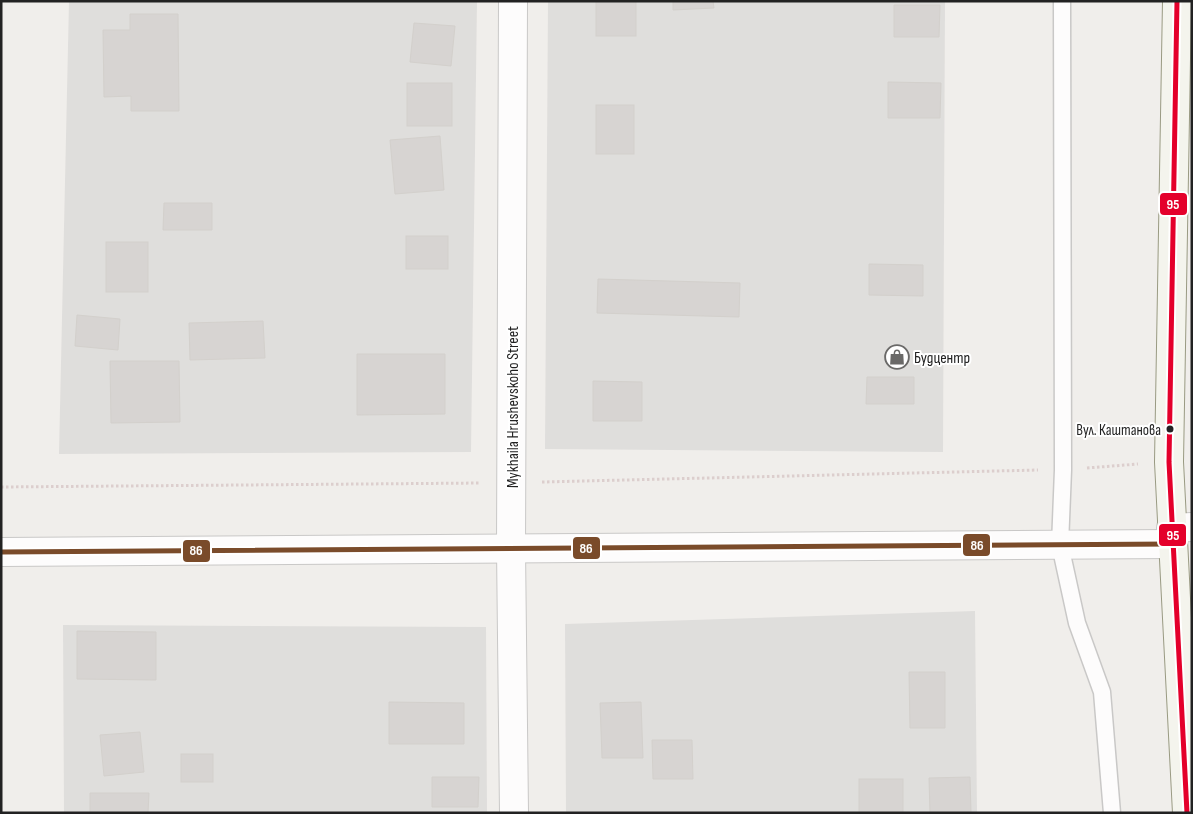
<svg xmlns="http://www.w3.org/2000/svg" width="1193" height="814" viewBox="0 0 1193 814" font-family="'Sofia Sans Condensed',sans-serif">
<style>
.residential{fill:#dfdedc}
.building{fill:#d7d4d2;stroke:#d3d0cc}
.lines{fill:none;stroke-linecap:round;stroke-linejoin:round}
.service-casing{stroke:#c9c8c7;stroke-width:19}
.minor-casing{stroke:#c9c8c7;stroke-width:30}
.secondary-casing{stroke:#999a82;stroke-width:30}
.path{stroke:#dccecd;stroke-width:3;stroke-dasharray:2.5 2.5;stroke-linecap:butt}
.service{stroke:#fdfcfc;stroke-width:16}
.minor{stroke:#fdfcfc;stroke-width:28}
.secondary{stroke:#f4f4ed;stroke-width:28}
.bus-1-casing{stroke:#fff;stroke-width:9}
.bus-2-casing{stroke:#fff;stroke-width:9}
.bus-1{stroke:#e4002b;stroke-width:5}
.bus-2{stroke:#7a4b2a;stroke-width:5}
.bus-dot{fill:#222;stroke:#fff;stroke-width:2}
.labels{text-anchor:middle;stroke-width:4;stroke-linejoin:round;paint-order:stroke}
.bus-label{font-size:15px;fill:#222;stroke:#fff;text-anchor:end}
.poi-label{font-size:16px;fill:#222;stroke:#fff;text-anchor:start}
.street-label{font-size:16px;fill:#222;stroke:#fff}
.line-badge{stroke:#fff;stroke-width:2}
.badge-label{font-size:14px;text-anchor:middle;font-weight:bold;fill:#fff}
</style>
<rect width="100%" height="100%" fill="#f0eeeb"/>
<g class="residential">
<path d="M69 1H477L471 452 59 454Z"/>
<path d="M548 1H945L943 452 545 449Z"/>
<path d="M975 611 977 813H566L565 624Z"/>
<path d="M63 625 486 627 487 813H64Z"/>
</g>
<g class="building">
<rect x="596" y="1" width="40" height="35"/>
<path d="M673 1H713L714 8 673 10Z"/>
<path d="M894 5H940L939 37H894Z"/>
<path d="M130 14H178L179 111H131V96L104 97 103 30H130Z"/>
<path d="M414 23 455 26 451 66 410 62Z"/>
<path d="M888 82 941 83 940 118H888Z"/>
<rect x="407" y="83" width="45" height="43"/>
<rect x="596" y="105" width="38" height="49"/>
<path d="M440 136 444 190 395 194 390 140Z"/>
<path d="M164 203H212V230H163Z"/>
<rect x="406" y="236" width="42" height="33"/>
<rect x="106" y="242" width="42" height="50"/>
<path d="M869 264 923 265V296L869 295Z"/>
<path d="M598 279 740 283 739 317 597 313Z"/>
<path d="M77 315 120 319 118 350 75 346Z"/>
<path d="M263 321 265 358 190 360 189 323Z"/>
<path d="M357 354H445V414L357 415Z"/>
<path d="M110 361H179L180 422 111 423Z"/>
<path d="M867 377H914V404H866Z"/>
<path d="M593 381 642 382V421H593Z"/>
<path d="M77 631 156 632V680L77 679Z"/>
<path d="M909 672H945V728H910Z"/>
<path d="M389 702 464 703V744H389Z"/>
<path d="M641 702 643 758H602L600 703Z"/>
<path d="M140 732 144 772 104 776 100 735Z"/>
<path d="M652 740H692L693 779H653Z"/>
<rect x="181" y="754" width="32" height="28"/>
<path d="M432 777H479L478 807H432Z"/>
<path d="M970 777 971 813H930L929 778Z"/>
<rect x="859" y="779" width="44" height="34"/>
<path d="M90 793H149L148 813H90Z"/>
</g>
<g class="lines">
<g class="service-casing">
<path id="service" d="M1062 1 1063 470 1060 545 1077 623 1102 692 1112 813"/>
</g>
<g class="minor-casing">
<g id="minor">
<path d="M513 1 511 549 514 813"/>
<path d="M1171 528 1192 527"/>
<path d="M1 552 1172 544"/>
</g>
</g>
<g class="secondary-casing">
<path id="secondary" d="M1177 1 1169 462 1187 813"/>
</g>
<g class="path">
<path d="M1087 468 1138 464"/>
<path d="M542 482 1038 470"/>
<path d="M1 487 481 483"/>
</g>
<use href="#service" class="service"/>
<use href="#minor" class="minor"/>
<use href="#secondary" class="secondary"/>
<g class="bus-1-casing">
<path id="bus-1" d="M1177 1 1169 462 1187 813"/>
</g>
<g class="bus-2-casing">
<path id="bus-2" d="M1 552 1172 544"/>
</g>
<use href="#bus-1" class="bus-1"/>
<use href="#bus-2" class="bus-2"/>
</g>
<defs>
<g id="shop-ring" transform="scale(1.25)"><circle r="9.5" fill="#fff" stroke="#6a6968" stroke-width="1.5"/><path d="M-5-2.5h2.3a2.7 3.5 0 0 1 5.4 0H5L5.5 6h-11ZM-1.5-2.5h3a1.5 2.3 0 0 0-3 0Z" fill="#6a6968"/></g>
</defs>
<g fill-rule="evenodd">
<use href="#shop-ring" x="897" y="357"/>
</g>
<circle class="bus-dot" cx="1170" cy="429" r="4.5"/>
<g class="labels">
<g class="bus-label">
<text x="1161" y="435">Вул. Каштанова</text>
</g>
<g class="poi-label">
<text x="914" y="363">Будцентр</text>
</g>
<g class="street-label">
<text transform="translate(512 407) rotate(-90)" y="6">Mykhaila Hrushevskoho Street</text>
</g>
</g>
<g class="line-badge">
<rect x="1159" y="192" width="29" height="24" rx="5" fill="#e4002b"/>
<rect x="1158" y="523" width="29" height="24" rx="5" fill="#e4002b"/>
<rect x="962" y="533" width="29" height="24" rx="5" fill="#7a4b2a"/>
<rect x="572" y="536" width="29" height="24" rx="5" fill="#7a4b2a"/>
<rect x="182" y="539" width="29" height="24" rx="5" fill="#7a4b2a"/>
</g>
<g class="badge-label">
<text x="1173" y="209">95</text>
<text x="1173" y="540">95</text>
<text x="977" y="550">86</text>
<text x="586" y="553">86</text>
<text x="196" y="555">86</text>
</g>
<rect width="1193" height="814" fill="none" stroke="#222222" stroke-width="5"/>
</svg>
